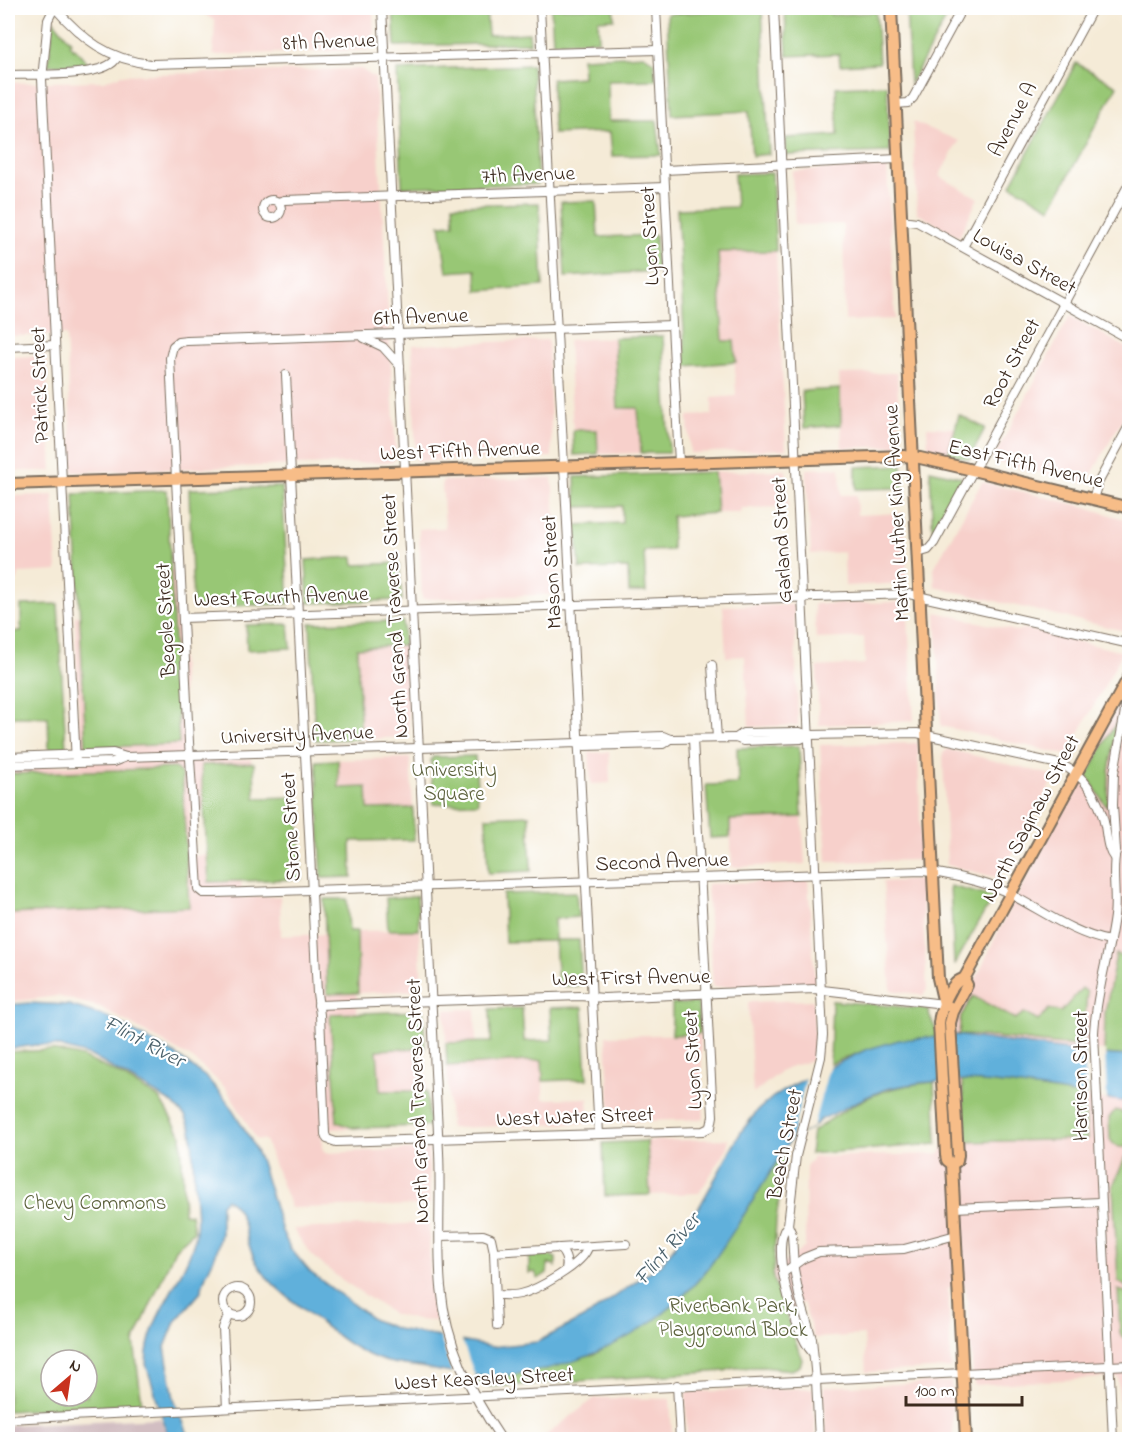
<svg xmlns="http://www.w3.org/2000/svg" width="1137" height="1447" viewBox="0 0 1137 1447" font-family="'Indie Flower',sans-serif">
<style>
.built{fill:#f7d0cb}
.industrial{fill:#d2bec2}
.green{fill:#98c775;stroke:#6a784a;stroke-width:1.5;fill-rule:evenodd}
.water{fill:#60b0db;stroke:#4e6d7c;stroke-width:1.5}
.pier{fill:#f5ebd7}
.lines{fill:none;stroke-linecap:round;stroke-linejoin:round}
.minor-casing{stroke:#7c6e5f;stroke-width:10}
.major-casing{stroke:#7c6e5f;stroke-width:14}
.minor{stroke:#fff;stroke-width:8}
.major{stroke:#f7bd88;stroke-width:10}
.labels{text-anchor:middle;stroke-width:4.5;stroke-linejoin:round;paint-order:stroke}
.street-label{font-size:21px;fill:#3b2a1e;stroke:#fff}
.park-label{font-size:21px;fill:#5c613c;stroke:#fff}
.water-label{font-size:22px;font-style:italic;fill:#4a606a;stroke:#fff}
</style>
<rect width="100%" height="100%" fill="#fff"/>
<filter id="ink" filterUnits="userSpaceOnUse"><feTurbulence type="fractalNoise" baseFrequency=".0167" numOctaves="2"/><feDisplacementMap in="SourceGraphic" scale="12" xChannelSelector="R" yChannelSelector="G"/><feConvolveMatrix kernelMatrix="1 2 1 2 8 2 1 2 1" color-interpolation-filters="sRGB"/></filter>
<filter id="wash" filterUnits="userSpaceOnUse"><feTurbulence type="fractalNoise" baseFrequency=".008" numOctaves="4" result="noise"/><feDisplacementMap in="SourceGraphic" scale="24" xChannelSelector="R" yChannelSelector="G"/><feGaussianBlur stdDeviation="1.35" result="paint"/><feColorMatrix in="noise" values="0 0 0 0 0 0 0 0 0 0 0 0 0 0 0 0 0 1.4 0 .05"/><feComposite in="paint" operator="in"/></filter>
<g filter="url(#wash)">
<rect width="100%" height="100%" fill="#f5ebd7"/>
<g class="built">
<path d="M195 8H373L374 45 368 50 213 55 215 21Z"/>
<path d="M361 69 375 78 396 458 392 462 73 472 66 335 8 336V83L104 81 122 75Z"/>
<path d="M913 122 959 141 939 176 978 198 959 237 917 213Z"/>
<path d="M887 167 895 319 845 321 843 224 795 225 792 171Z"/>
<path d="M776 251 786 449 690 453 688 416 712 415V398L736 396 734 341H723L718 252Z"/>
<path d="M1070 316 1129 349V407L1087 483 994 462 993 459Z"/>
<path d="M614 338 618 408H638L641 453 598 454 597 430H573L568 340Z"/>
<path d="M548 340 552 457 416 461 412 345Z"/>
<path d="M46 356 52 471H8V357Z"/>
<path d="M897 373 900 446 842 448 839 374Z"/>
<path d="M927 427 955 428 948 454 928 450Z"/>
<path d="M840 468 841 495H856L857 515 904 513 907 583 845 586 844 552 811 554 806 469Z"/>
<path d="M786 470 788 507 741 508 740 513H717L714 472Z"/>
<path d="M552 478 562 594 422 599 419 529 445 528 442 481Z"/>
<path d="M982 482 1086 507 1129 521V632L935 587 934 568Z"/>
<path d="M53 495 57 571 19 573 18 580H8V496Z"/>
<path d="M177 570 186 761 251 759 253 806 190 809 193 856 239 852 242 898 280 896 281 936 355 933 357 1013 423 1011 429 1126 321 1129 323 1146H321L325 1153 428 1149 430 1205 291 1208 265 1140 256 1139 226 1088 193 1059 100 1007 57 996 8 1002V767L81 765 75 616 125 615 124 572Z"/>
<path d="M907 602 914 721 819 725 817 667 865 664V658L864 637 816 639 814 604Z"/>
<path d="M794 605 798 725 749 727 745 656 726 657 723 606Z"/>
<path d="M936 612 1016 631 1026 629 1123 652 1067 755 941 726Z"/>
<path d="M404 645 409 735 407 737 361 739 357 648Z"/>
<path d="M1129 685V1056L1098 1054 955 1035 956 1021 964 1001 977 977 996 936Z"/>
<path d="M918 743 921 860 827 862 820 745Z"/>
<path d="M948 749 1055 776 999 878 947 865 943 753Z"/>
<path d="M609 752 610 783 591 784 589 753Z"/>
<path d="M410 758 413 808 367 809 339 788 338 760Z"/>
<path d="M802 817 805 864 732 867 730 820Z"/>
<path d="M808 880 815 983 713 987 707 884Z"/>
<path d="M921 880 927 990 923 995 891 990 883 882Z"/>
<path d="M419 930 422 990 358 993 357 931Z"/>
<path d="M813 1000 815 1042 811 1061 792 1066 780 1072 753 1094 748 1002Z"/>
<path d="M475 1009 476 1042 446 1043 445 1010Z"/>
<path d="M700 1034 704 1119 611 1122 606 1036Z"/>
<path d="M543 1060V1099L588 1098 589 1123 450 1128 447 1066Z"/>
<path d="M951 1080 1026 1086 1129 1102V1439H1121L1118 1377 974 1385 966 1287 948 1288 951 1368 866 1372 864 1335 814 1338 803 1302 717 1368 679 1344 805 1247 806 1166 814 1157 940 1154 948 1135Z"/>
<path d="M728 1139V1147L699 1193 650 1195 647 1141Z"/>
<path d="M429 1223 430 1287 436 1321 417 1320 393 1314 338 1277 312 1256 293 1229Z"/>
<path d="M951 1382 953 1439H826L824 1387Z"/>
<path d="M813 1388 815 1439H687L686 1392Z"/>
<path d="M595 1398 670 1399 672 1439H541Z"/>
</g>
<path class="industrial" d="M160 1418 169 1439 8 1440V1425Z"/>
<g class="green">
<path d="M393 8H486L488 35 529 33 530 43 395 46Z"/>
<path d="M551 8H614V19L598 20 599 40 553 42Z"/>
<path d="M762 8 769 154 752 156 749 111 672 115 667 14Z"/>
<path d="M785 8H830L831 15 876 12 879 63 840 65 839 54 787 56Z"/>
<path d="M906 8H926L946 19 910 84Z"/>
<path d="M54 21 71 42 69 44 73 49 75 48 88 64 48 65Z"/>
<path d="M644 55 654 62 656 80 608 81 609 121H657L661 155 612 156 610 132 553 134 552 79 583 77 582 58Z"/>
<path d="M1076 63 1117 86 1051 208 1011 185Z"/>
<path d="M532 65 538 184 402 187 397 70Z"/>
<path d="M887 85 890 152 786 155V138L838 135 836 87Z"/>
<path d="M772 173 776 251 718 252 723 341H734L736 362 686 366 677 209 736 207 734 174Z"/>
<path d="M596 201 598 237 655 235 657 271 565 277 561 202Z"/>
<path d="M539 203 543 286 477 291 476 270 447 272 440 225 454 224 453 205Z"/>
<path d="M663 336 669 453H641L638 408H618L614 338Z"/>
<path d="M840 389 841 425 804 428 802 391Z"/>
<path d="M959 415 985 428 969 459 948 454Z"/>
<path d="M573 430H597L598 454 574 455Z"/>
<path d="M902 465 903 488 856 489V467Z"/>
<path d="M930 470 961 477 963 480 933 538Z"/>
<path d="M714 472 717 513 672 516V550L644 551 646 592H629L628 568 580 569 576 525 622 523V506L576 507 575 477Z"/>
<path d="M282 487 289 604 193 607 189 489Z"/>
<path d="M167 490 179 744 86 748 74 494Z"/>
<path d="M353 557 354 565 399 563 402 600 308 603 306 560Z"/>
<path d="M58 604 66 749H49L48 717H8V632L21 631V605Z"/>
<path d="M403 621 404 645 357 648 361 739 315 740 310 623Z"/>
<path d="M289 624 291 648 247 650 246 625Z"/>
<path d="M1115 724 1117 725 1109 772 1108 805 1106 806 1087 776Z"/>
<path d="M799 746 802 817 730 820V837L710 838 706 785 738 784 737 748Z"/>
<path d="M475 756 478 803 433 804 431 760 433 757Z"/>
<path d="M338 760 339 788 367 787 368 809 413 808 414 840 351 841 352 877 322 878 316 761Z"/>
<path d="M254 763 255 798 298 797 302 879 209 882 201 765Z"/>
<path d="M175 768 182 774 189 907 8 914V774Z"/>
<path d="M529 815 531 871 488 873 486 817Z"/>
<path d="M950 886 993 897 955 964 954 963Z"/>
<path d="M576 892 578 917 554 919 555 940H579L582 986H558L555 941 505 942 503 894Z"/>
<path d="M417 896 419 930H388L386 898Z"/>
<path d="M324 899H347L349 931H357L358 993 327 994Z"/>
<path d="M1116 954 1129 960V1056L1104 1054 1105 1013Z"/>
<path d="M1082 988 1087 992 1083 1046C1040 1045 998 1034 955 1035L959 1034 961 1016 973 996 1015 1019 1024 1013 1038 1021 1049 1009 1061 1012Z"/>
<path d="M832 1001 928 1009 930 1017 939 1036C896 1041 870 1047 830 1064Z"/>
<path d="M698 1003 700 1034 672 1035V1004Z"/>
<path d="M583 1007 587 1079 543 1081 542 1060 447 1066 446 1043 491 1042 490 1009 522 1008 524 1041 552 1040 550 1008Z"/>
<path d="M423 1011 425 1048 377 1050 380 1091H427L429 1126 353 1128 337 1122 330 1014Z"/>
<path d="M52 1050 82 1057 115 1072 159 1098 181 1135 184 1213 191 1214 194 1231 175 1249 134 1342 142 1404 8 1411V1052ZM51 1360H87V1396H51Z"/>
<path d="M962 1080 1026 1086 1084 1096 1087 1139 966 1142Z"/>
<path d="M934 1082 937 1144 810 1154 813 1131C858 1101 877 1087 934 1082Z"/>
<path d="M1115 1110 1129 1114V1146C1122 1149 1114 1147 1110 1139L1109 1118Z"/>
<path d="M647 1141 650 1195 605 1196 603 1143Z"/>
<path d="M1129 1153V1289L1118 1281 1113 1186 1124 1160Z"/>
<path d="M780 1157 785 1160 776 1220 773 1278 802 1360 800 1366 792 1370 763 1367 733 1368 725 1371 491 1387 479 1383 477 1377 545 1369 595 1354 654 1320 679 1301 706 1271Z"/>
<path d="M529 1256H551L556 1258V1268V1265L548 1264 547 1273 538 1279 535 1272 529 1273Z"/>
<path d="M1118 1290 1129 1293 1130 1337H1123L1120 1333Z"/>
</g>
<path class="water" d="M29 1003 69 1005 107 1017 176 1055 207 1078 226 1100 251 1140 261 1162 282 1231 290 1248 310 1272 374 1320 397 1329 492 1347 537 1342 589 1315 662 1263 687 1229 741 1132 758 1110 773 1097 793 1085 865 1050 899 1040 955 1035 1098 1054 1129 1056 1130 1102C1051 1093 970 1069 891 1088 866 1094 844 1110 820 1120L813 1127 790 1140C774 1167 757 1194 740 1221 725 1244 711 1267 692 1287 641 1341 563 1375 488 1376 466 1376 443 1372 421 1367 406 1365 389 1364 376 1358 350 1348 330 1330 308 1313 289 1298 265 1281 254 1258 244 1239 246 1209 226 1199L221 1204V1234L216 1254 206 1275 200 1293 175 1322 165 1347 174 1399 190 1439H169L146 1364C147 1317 180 1287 193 1245 200 1225 195 1200 194 1180 193 1163 193 1146 191 1129L185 1116 171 1102 91 1056 56 1046 36 1045 8 1049V1005Z"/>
<g class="pier">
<path d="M1084 1049 1105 1051 1107 1100 1086 1097Z"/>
<path d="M830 1064 813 1127 791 1139 806 1077Z"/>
<path d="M439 1334 461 1338 476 1378 453 1376Z"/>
</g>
</g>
<g filter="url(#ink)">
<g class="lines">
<g class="minor-casing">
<g id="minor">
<path d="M54 8 48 20 42 79 76 763"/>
<path d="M55 8C82 39 109 60 151 64L658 50"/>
<path d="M382 8 439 1152C441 1197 437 1242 441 1287 446 1344 470 1393 502 1440"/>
<path d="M540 8 599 1134"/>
<path d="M656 8 679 463"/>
<path d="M774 8 823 1035 821 1057 796 1156 788 1225 792 1234 794 1269 799 1295 812 1339 816 1380 819 1440"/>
<path d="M8 75C30 74 108 79 117 57"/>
<path d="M896 104 908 103 913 98 962 8"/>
<path d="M664 170 898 159"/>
<circle cx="272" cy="209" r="9"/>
<path d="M278 202 284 200 665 187"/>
<path d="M901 220 917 222 1130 340"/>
<path d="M963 247 1093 8"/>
<path d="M672 325 187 341 178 342 173 346 170 358 189 742 198 889 203 893H215L922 871C944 873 985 882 1004 891 1039 908 1072 934 1110 941"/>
<path d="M364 338 383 347 400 366"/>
<path d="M8 347 55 345"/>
<path d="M286 375 317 993 320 1015 325 1134 327 1139 336 1142 369 1141 703 1131 711 1127 713 1116 693 739"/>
<path d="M1093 499 1098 483 1130 424"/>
<path d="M918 553 928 550 934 543 1130 182"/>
<path d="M183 618 909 594 1130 644"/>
<path d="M712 665 717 738"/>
<path d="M736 738 743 733 800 732 809 735"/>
<path d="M578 743 583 739 663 736 670 739 736 738 743 741 801 739 809 735 917 733 1059 764C1085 773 1100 801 1105 826 1107 837 1107 849 1114 858"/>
<path d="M8 757 113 753 126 757"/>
<path d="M8 765 113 762 126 757 578 743 584 746 663 744 670 739"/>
<path d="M318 1005 580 996 604 998 814 989 944 1004"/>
<path d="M954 1208 1101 1202"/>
<path d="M788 1225C768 1243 795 1334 812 1352"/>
<path d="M440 1236 483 1235 491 1238 494 1252 497 1326"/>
<path d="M558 1248C565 1252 568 1262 566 1269"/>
<path d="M494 1252 626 1244"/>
<path d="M783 1273 804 1258 819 1252 904 1249 956 1235"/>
<circle cx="237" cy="1302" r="14"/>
<path d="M496 1295C504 1295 512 1296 520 1294 537 1290 584 1264 588 1247"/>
<path d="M677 1385 680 1440"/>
<path d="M227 1408 223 1328 229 1313"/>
<path d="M8 1419 1130 1365"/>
<path d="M1113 1440 1094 1033C1096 993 1109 955 1114 916 1117 895 1111 871 1116 851L1113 805 1114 773 1128 694 1127 681"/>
</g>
</g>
<g class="major-casing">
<g id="major">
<path d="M891 8 938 978 944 1004 954 1009"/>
<path d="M8 484 904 456 920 458 964 468 1130 508"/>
<path d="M964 979C951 980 940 1011 939 1023L946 1155 947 1160 952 1164 966 1440"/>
<path d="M952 1164 957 1161 958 1155 950 1023 953 1012 967 985 964 979 1130 675"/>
</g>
</g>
<use href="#minor" class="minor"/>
<use href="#major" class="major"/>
</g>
</g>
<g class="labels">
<g class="street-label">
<text transform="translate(329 41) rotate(-2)" y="7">8th Avenue</text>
<text transform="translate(1012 119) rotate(-62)" y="7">Avenue A</text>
<text transform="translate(528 174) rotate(-2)" y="7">7th Avenue</text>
<text transform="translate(649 236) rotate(-93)" y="7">Lyon Street</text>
<text transform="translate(1025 261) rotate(29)" y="7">Louisa Street</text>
<text transform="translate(421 316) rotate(-2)" y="7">6th Avenue</text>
<text transform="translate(1011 363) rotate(-62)" y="7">Root Street</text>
<text transform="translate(39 385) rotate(-92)" y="7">Patrick Street</text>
<text transform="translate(460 450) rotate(-2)" y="7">West Fifth Avenue</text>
<text transform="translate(1026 463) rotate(13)" y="7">East Fifth Avenue</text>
<text transform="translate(896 513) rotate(-93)" y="7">Martin Luther King Avenue</text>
<text transform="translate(781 540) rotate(-93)" y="7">Garland Street</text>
<text transform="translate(551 572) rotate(-93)" y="7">Mason Street</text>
<text transform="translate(281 596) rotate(-2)" y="7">West Fourth Avenue</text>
<text transform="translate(394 616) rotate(-93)" y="7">North Grand Traverse Street</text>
<text transform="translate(165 620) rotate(-93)" y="7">Begole Street</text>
<text transform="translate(297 734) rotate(-2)" y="7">University Avenue</text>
<text transform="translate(1030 818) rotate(-62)" y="7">North Saginaw Street</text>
<text transform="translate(290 827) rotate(-93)" y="7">Stone Street</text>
<text transform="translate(662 861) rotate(-2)" y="7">Second Avenue</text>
<text transform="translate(631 977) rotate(-1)" y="7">West First Avenue</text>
<text transform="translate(692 1060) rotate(-93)" y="7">Lyon Street</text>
<text transform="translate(1080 1076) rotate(-90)" y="7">Harrison Street</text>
<text transform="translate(417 1101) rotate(-92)" y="7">North Grand Traverse Street</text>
<text transform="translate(575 1116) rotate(-2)" y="7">West Water Street</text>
<text transform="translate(784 1144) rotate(-79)" y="7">Beach Street</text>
<text transform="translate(484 1378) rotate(-3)" y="7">West Kearsley Street</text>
</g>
<g class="park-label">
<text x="454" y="776">University<tspan x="454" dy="24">Square</tspan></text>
<text x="95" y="1209">Chevy Commons</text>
<text x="733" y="1312">Riverbank Park,<tspan x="733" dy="24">Playground Block</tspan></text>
</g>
<g class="water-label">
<text transform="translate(145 1040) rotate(28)" y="8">Flint River</text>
<text transform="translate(666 1248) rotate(-49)" y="8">Flint River</text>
</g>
</g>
<rect width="1137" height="1447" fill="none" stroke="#fff" stroke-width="30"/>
<g transform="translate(69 1378) rotate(29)"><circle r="28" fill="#ffffff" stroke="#b1aaa5" stroke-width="1.5"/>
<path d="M0-4.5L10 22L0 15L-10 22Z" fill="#c8321e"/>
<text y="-9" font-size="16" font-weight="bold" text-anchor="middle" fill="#3b2a1e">N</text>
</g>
<path d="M906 1396v9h116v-9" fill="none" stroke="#3b2a1e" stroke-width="3"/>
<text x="915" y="1396" font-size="18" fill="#3b2a1e" stroke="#ffffff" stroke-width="4.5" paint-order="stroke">100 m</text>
</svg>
